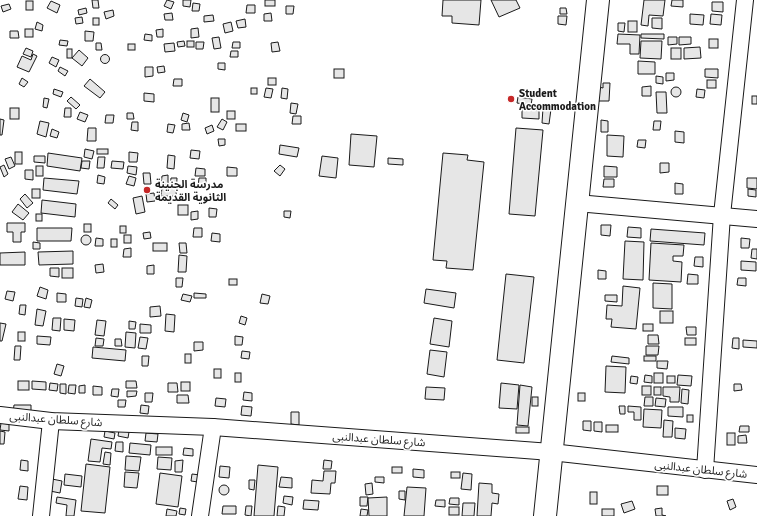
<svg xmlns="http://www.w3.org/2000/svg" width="757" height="516" viewBox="0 0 757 516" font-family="Signika,'Noto Sans Arabic',sans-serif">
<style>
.building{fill:#e6e6e6;stroke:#1a1a1a}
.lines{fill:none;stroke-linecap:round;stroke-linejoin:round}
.street-casing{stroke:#1a1a1a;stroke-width:18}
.secondary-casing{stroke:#1a1a1a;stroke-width:24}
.street{stroke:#fff;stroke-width:16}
.secondary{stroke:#fff;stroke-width:22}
.poi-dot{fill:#c62828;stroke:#fff;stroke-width:1.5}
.labels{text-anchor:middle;stroke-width:3;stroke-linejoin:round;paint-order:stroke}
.poi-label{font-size:11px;font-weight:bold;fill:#1a1a1a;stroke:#fff;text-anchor:start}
.street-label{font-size:11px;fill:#1a1a1a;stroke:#fff}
</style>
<rect width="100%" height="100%" fill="#fff"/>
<g class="building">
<path d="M92 0H98L99 8H93Z"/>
<path d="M167 0 174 2 171 9 164 6Z"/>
<path d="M183 0H191L190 7 183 6Z"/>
<rect x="265" y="0" width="10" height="6"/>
<path d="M443 0H481L479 25 452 23V16H442Z"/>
<path d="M491 0H516L520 8 499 17Z"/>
<path d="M644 0H665L663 16 649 15 648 26 641 25Z"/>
<path d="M672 0H683V7L671 6Z"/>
<rect x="26" y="1" width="7" height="9"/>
<path d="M51 1 60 5 57 13 47 8Z"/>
<path d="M712 2H723V12L712 11Z"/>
<path d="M193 3 200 4 199 11H192Z"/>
<path d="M9 4 11 9 3 12 1 6Z"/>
<path d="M247 5H255V13H246Z"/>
<path d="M286 6H294L293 14H286Z"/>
<path d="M86 8 87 13 79 15 78 10Z"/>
<path d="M560 8H566L567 14H560Z"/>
<path d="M113 10 114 16 106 19 104 12Z"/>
<path d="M172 13 173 20H165L164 14Z"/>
<path d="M271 13 272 21H264V14Z"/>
<path d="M690 14 704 15 703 25 690 24Z"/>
<path d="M711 14 722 15 721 25 710 24Z"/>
<path d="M213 15 214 21 204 22V16Z"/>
<path d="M558 16H567L566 25 558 24Z"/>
<path d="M82 17 83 23 76 24 75 18Z"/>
<rect x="93" y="18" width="6" height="7"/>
<path d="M652 18H662V29L652 28Z"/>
<path d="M245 19 246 27 238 28 236 21Z"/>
<rect x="628" y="21" width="9" height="11"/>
<path d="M37 22 43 25 42 31 35 29Z"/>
<path d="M231 22 233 31 225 33 223 24Z"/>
<path d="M618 23H625L624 32 618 31Z"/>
<path d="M198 28 199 37 191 38V29Z"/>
<rect x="25" y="29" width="8" height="8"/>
<path d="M163 29V37H157L156 30Z"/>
<path d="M10 31H18L19 38H10Z"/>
<path d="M85 31 94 32 93 41H85Z"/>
<path d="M145 34 152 35V41L144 40Z"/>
<path d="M618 34 640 35 639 54H630V44H617Z"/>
<path d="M641 34H664V39L641 38Z"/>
<path d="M219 37 221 48 214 49 212 38Z"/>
<path d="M668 37H677V44L668 45Z"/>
<path d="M679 37H691V44L679 45Z"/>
<rect x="709" y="39" width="9" height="9"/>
<path d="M60 40 68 41 67 46 59 45Z"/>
<path d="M184 41 185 46 178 47 177 42Z"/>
<rect x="187" y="41" width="7" height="6"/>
<path d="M641 41H662L661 59 640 58Z"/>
<path d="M196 42H204L203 49H196Z"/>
<path d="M233 42H240V48H232Z"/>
<path d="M278 42 280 51 272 52 271 43Z"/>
<path d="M96 43H101L102 50H96Z"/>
<path d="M174 43 175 51 165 52 164 44Z"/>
<rect x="128" y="44" width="7" height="6"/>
<path d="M700 47 701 58 684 59V48Z"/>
<path d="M26 48 33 51 31 57 23 54Z"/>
<rect x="671" y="48" width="10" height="11"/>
<rect x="67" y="49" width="5" height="9"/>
<path d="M79 50 88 58 82 66 72 58Z"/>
<path d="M231 51H238V57H230Z"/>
<path d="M33 54 37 56 29 72 17 67 22 56 31 60Z"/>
<circle cx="105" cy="59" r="4.5"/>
<path d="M52 57 59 60 56 67 49 63Z"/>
<path d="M638 61 655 62V74H638Z"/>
<path d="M218 63H225V70L218 69Z"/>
<path d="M164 66 165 72 158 73 157 67Z"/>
<path d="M60 67 68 71 65 76 58 71Z"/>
<path d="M145 67H153V76L145 77Z"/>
<rect x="334" y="69" width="10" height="9"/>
<path d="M705 69H718V78L705 77Z"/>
<path d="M666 73H674V80L666 81Z"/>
<path d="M656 76 663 77V84L656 83Z"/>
<path d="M22 78 28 82 24 87 19 84Z"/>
<rect x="268" y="78" width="8" height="7"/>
<path d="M90 79 105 92 100 98 84 86Z"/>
<path d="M174 79H182V86H173Z"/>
<rect x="707" y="80" width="9" height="8"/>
<path d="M603 83H610L609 101H598L599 87 603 88Z"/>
<path d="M651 86V96H642V87Z"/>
<circle cx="676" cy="92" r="5"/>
<rect x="251" y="88" width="6" height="6"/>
<path d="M266 88 273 89 271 98 264 97Z"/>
<path d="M282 88 288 89 287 99 281 98Z"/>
<path d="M54 89 63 92 61 97 53 94Z"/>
<path d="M697 89 705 90 704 98 696 97Z"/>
<path d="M656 92H666L667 113H657Z"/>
<path d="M144 93 154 94V102L144 101Z"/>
<rect x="752" y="96" width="5" height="8"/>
<path d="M71 97 80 105 76 109 67 101Z"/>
<path d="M518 97 532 99 531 105 517 103Z"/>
<path d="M44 98 49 99 47 108 43 107Z"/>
<rect x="211" y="98" width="8" height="14"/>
<path d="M291 103 298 104 296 114 290 113Z"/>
<rect x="10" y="108" width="9" height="11"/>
<path d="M65 108H71V117H64Z"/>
<path d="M543 108 551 109 549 124 542 123Z"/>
<path d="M522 109 539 110V119L522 118Z"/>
<rect x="227" y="111" width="8" height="8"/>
<path d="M80 112 88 115 85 122 77 119Z"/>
<path d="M127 113H133L134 119H127Z"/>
<path d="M183 113 189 115 187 122 181 120Z"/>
<path d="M106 115H114L113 123H105Z"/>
<path d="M293 116H301V124H292Z"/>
<path d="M0 119 4 120 2 135H0Z"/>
<path d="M222 119 227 122 223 130 217 127Z"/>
<path d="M601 120 608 121V132H601Z"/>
<path d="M40 121 49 123 46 137 37 134Z"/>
<path d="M654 121H661L660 130H653Z"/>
<path d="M132 122H138V131L131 130Z"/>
<path d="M189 123 190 130H182V124Z"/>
<path d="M168 124 175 125 173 133 167 132Z"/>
<rect x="236" y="124" width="10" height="7"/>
<path d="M212 125 214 131 207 134 205 128Z"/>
<path d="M88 128H96V141H87Z"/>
<path d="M516 128 543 130 535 216 509 214Z"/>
<path d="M52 129 59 132 57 138 50 136Z"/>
<path d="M675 131 684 132V143L675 142Z"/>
<path d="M351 134 377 136 374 167 349 165Z"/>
<path d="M607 135 624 136 623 157 607 156Z"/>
<path d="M218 139H225V145L219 146Z"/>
<path d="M638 140H646L645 148 637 147Z"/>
<path d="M280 145 299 148 297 157 279 154Z"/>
<path d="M85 149 94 151 92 159 84 157Z"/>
<rect x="97" y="149" width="11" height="5"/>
<path d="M191 150 200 151 199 159 190 158Z"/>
<rect x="15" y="152" width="7" height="12"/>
<path d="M129 152 138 153 137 162H129Z"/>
<path d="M48 153 82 158 80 171 47 166Z"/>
<path d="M443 153 468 155 467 160 484 162 473 270 446 268 447 261 433 260Z"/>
<path d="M168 155 175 156 174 169 167 168Z"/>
<path d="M34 156H45V163L34 162Z"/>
<path d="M322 156 338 158 336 178 319 176Z"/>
<path d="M11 157 15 166 9 169 5 159Z"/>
<path d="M98 157H105L104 168H97Z"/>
<path d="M388 158 403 159V165L388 164Z"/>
<path d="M82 161H90L89 169 81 168Z"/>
<path d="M112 161 124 162 123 169 111 168Z"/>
<path d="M660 163H669V172L660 173Z"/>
<path d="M4 165 8 174 4 177 0 167Z"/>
<path d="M280 165 285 169 280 176 274 171Z"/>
<rect x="36" y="166" width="7" height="10"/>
<path d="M128 166 137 167 136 175 127 173Z"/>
<path d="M604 166 617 167V177H604Z"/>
<path d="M227 167 237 168V176H227Z"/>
<path d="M196 168 205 169V176H195Z"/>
<path d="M25 170H33V180L25 179Z"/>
<path d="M143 173H150L151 184H144Z"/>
<path d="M98 175 105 177 104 184 97 183Z"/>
<path d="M168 175V185H161L162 176Z"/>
<path d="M129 176 136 178 134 186 126 184Z"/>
<path d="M44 178 79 181 77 194 43 190Z"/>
<path d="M171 178H177L176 196H161L162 188H170Z"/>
<path d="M199 178H206V187H198Z"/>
<path d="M747 178H757V189L747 188Z"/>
<path d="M604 179H614V187H603Z"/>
<path d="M675 183 683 184V194H675Z"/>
<rect x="32" y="189" width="8" height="9"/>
<path d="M748 189 756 190V197L748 196Z"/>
<path d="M154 193 155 201 147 202 146 194Z"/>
<path d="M25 194 33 203 27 208 20 199Z"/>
<path d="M142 196 145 212 136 214 133 198Z"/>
<path d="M111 199 118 205 115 209 108 203Z"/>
<path d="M42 200 76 204 75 217 41 213Z"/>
<path d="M18 204 29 213 23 220 12 212Z"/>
<rect x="178" y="205" width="10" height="10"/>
<path d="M209 208 217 209 216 217H209Z"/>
<path d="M198 211V219L191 220V212Z"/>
<path d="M284 211H291L290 218 284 217Z"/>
<rect x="36" y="214" width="6" height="7"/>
<path d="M7 223H25V232H21V242H13V232H7Z"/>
<rect x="84" y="224" width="7" height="8"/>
<path d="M601 225H611L610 236 601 235Z"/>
<rect x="120" y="226" width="6" height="7"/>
<path d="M628 227 641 228V238L627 237Z"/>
<path d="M37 228H72L71 241H37Z"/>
<path d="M194 228H202V237H193Z"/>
<path d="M651 229 705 233 704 245 650 241Z"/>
<path d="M150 232 151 238 144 239 143 233Z"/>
<path d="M212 233 220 234V242L211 241Z"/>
<rect x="124" y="235" width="7" height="8"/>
<circle cx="86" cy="240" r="5"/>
<path d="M96 238 103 239V246H95Z"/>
<path d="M741 238 750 239 749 248H741Z"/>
<rect x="111" y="239" width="6" height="8"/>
<path d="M625 241 644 242 643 280 623 279Z"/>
<path d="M33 242 40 243V249H33Z"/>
<rect x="153" y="243" width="14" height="8"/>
<path d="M179 243H186L187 253H180Z"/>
<path d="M651 243 684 245 683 256H673V261L682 262 681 282 649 280Z"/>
<path d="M131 248V257H123L124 249Z"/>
<path d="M752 249H757V259L751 258Z"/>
<path d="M73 251V264L39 265 38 252Z"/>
<path d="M25 252V265H0V253Z"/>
<path d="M179 255 187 256 186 272H178Z"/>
<path d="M695 257H703V267L694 266Z"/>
<path d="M741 261 756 262V271L741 270Z"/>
<path d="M103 264 104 272 96 273 95 265Z"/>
<path d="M154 265V274H147V266Z"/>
<path d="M50 268H59V277L50 276Z"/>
<rect x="62" y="268" width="11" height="10"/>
<path d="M598 270 606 271V279H598Z"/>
<path d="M506 274 534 277 524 363 497 360Z"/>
<path d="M688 274 698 275V284H687Z"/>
<path d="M176 278H183L182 287H176Z"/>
<path d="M738 278H746V286L737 285Z"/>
<rect x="229" y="279" width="8" height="6"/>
<path d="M653 283 672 284V309L653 308Z"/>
<path d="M623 286 640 288 636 329 611 327 612 319H606L607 305 622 306Z"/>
<path d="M40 287 48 290 46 299 37 296Z"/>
<path d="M426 289 456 293 454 308 424 303Z"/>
<path d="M7 291 15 292 13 301 5 299Z"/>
<path d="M57 293 66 294V302H57Z"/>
<path d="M194 293 206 294V298H194Z"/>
<path d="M183 294 192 296 190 302 181 300Z"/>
<path d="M262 294 270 296 268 304 260 303Z"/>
<path d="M605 295H617V302L605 301Z"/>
<path d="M76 298 83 299 82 307 75 306Z"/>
<path d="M86 298 92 300 90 308 84 307Z"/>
<path d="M20 305H26L25 315 19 314Z"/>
<path d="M160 306 161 316 150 317V307Z"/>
<path d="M37 309 46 311 43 326 35 325Z"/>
<rect x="660" y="311" width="13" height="12"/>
<path d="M166 314 175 315 174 332 165 331Z"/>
<path d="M241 316 247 318 245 325 239 323Z"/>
<path d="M53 318H61L60 331 52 330Z"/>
<path d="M434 318 452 321 449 347 430 344Z"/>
<path d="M64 319 75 320 74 331 64 330Z"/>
<path d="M97 320 106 321 104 336 95 335Z"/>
<path d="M129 321 136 322 135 329H129Z"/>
<path d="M0 323 6 324 2 341H0Z"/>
<path d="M140 324 151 325V333H140Z"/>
<rect x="643" y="324" width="10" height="7"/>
<path d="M686 327H696V335H687Z"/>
<rect x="18" y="332" width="7" height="9"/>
<path d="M126 332 136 333 135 348 125 347Z"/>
<path d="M648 335H658L659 344H648Z"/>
<path d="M37 336 51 337 50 345 37 344Z"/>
<path d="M235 336 243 337 242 345H235Z"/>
<path d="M140 337 148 338 146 349 138 348Z"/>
<path d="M96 338 104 339 103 346H95Z"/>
<rect x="685" y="338" width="11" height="7"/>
<path d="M733 338H739V349L732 348Z"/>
<path d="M115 339H121L122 346H115Z"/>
<path d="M743 340 757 341V348L743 347Z"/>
<path d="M194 342H203V350L194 351Z"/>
<path d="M15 346H21L20 360H14Z"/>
<path d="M646 346H659L658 355H646Z"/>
<path d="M93 347 126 350 125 361 92 358Z"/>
<path d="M430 350 447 352 444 377 427 374Z"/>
<path d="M242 351 250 352 249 359 241 358Z"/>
<rect x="185" y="354" width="6" height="9"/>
<path d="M142 356H149L148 366H142Z"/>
<path d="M612 356 629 358V364L611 362Z"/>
<rect x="644" y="356" width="12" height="5"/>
<path d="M657 361H668L667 369 657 368Z"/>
<path d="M57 364 64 366 61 376 54 374Z"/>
<path d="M606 366 626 367 625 393 605 392Z"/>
<rect x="214" y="369" width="7" height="9"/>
<rect x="235" y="373" width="6" height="9"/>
<rect x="654" y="373" width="9" height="10"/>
<path d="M645 375 652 376V383L644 382Z"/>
<path d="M678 375 692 376 691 386 677 385Z"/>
<path d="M631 376 638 377 637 384 630 383Z"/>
<rect x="667" y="376" width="8" height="7"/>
<rect x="18" y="381" width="11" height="9"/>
<path d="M32 381 46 382V390L32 389Z"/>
<path d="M126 381H136L137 388H126Z"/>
<rect x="181" y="382" width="9" height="9"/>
<path d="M50 383 58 384 57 391 49 390Z"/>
<path d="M168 383H177L178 392H168Z"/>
<path d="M501 383 519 385 517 409 499 408Z"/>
<path d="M60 384H66V394L60 393Z"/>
<path d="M734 384H741L742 390 734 391Z"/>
<path d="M69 385H76L75 394 68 393Z"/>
<path d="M85 385V393H79V386Z"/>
<path d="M520 385 532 387 528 426 517 425Z"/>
<path d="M93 386 102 387V395H93Z"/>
<rect x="642" y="386" width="9" height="9"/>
<path d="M426 387 445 388 444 400 425 399Z"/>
<rect x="654" y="387" width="7" height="8"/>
<path d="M663 387H680L679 402H670V397L663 396Z"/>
<path d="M112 389H119L118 397 111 396Z"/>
<path d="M682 389 689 390 688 404 681 403Z"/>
<path d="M127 391H137L136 396 127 397Z"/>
<path d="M244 392 252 393V401L243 400Z"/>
<path d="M145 393H153L152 402H145Z"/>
<rect x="578" y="393" width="7" height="8"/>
<path d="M177 395H188L189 403H177Z"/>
<rect x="532" y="397" width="6" height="9"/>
<path d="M645 397H653V406H644Z"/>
<path d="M216 398 226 399 225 407 215 406Z"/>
<path d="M656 398 666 399 665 407 655 406Z"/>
<path d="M118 400H126L125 407H118Z"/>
<path d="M14 405H31V413H13Z"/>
<path d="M141 405 149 406 148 414 140 413Z"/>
<path d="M242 406 252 407 251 416 241 415Z"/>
<path d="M619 406H625V414H620Z"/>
<path d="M628 406 641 407V420H634V412H628Z"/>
<path d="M668 407H683V417L668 416Z"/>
<path d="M644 409 662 410 661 428 643 427Z"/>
<path d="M291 412H299V425L291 424Z"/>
<rect x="687" y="415" width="6" height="7"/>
<path d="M664 420 673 421 672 437H663Z"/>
<path d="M583 421H591V431L583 430Z"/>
<path d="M594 422H602V432L594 431Z"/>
<path d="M1 423 9 424V431L0 430Z"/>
<rect x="606" y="425" width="12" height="7"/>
<path d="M740 426H749V432H739Z"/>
<rect x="516" y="427" width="13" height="6"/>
<path d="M675 428 686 429 685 439 675 438Z"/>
<path d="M119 430 129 432 128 438 118 436Z"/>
<path d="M0 431 5 432 4 444H0Z"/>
<path d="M105 431 115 433 114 439 104 437Z"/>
<path d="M146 433 158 434 157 442 145 441Z"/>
<rect x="727" y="433" width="8" height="12"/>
<path d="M746 435 747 443H738V436Z"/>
<path d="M91 439 112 442 111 449 102 448 100 462 88 461Z"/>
<path d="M116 442H123V452L115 451Z"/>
<path d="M130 443 151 445 150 455 129 453Z"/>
<rect x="156" y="447" width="16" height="8"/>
<path d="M184 448 193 449V456L183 455Z"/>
<path d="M105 452 111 453 110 465 103 464Z"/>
<path d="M126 456 141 457 139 471 125 470Z"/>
<path d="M158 457 172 458 171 470 157 469Z"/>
<path d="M21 460 28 461V471L20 470Z"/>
<path d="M183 460 182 472H175V461Z"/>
<path d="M324 460 332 461 331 469H323Z"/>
<path d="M86 464 110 467 105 513 81 511Z"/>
<path d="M258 465 278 467 274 516H254Z"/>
<path d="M220 466 230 467 229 478 219 477Z"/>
<rect x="392" y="467" width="10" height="6"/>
<path d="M413 469 424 470V478L413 477Z"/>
<path d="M324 471H336L335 483H331L330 494 311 493 312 480 323 481Z"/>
<path d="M125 472 139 473 137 488 124 487Z"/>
<rect x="451" y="472" width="9" height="6"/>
<path d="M160 473 182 476 178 507 156 504Z"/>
<path d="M463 473 472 474 471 490 461 489Z"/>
<path d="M65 474 82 476 81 487 64 485Z"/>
<path d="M192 474 200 475 198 482 191 481Z"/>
<path d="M281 477 292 478V488L279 487Z"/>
<path d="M375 477H384V483L375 482Z"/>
<path d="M52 479 62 481 60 493 50 491Z"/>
<path d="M249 480H255L254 490 249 489Z"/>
<path d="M372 483 373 494 366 495 365 484Z"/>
<path d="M479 483 492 484V493L499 494 498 504 492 503 491 516H477Z"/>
<circle cx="224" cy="490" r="5"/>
<path d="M20 486 28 487 27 500 18 499Z"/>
<rect x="657" y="486" width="11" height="9"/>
<path d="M407 487 426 488 424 516H404Z"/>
<path d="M399 491H405V500L399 499Z"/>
<rect x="590" y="492" width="7" height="12"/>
<path d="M284 496 293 497 292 505 283 503Z"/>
<path d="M57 497 76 500 74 516H66L67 505 56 503Z"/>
<path d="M360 497H368L367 506H360Z"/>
<path d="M387 497V516H369L368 498Z"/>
<path d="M450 498H459V505L449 504Z"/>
<path d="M733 499 736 507 730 510 727 501Z"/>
<path d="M304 500 319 501 318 510 303 509Z"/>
<path d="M436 500H445V507L435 506Z"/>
<path d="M632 501 635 509 624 513 621 504Z"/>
<path d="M463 503H475L474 516H462Z"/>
<path d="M223 506H236V514H222Z"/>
<path d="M246 506H252L251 516 245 515Z"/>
<path d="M278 506 285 507 284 516H277Z"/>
<rect x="449" y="507" width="10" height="8"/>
<path d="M180 508 186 509 185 515 179 514Z"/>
<path d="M662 508V515L666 516H656L655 509Z"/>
<path d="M167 509 177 511 176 516H166Z"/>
<path d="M361 509 368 510 367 516H360Z"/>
<rect x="602" y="509" width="12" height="7"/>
</g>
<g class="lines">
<g class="street-casing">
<g id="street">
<path d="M577 203 757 219"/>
<path d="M0 415 51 421 213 427 551 452 757 475"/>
<path d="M705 470 722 215 745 0"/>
<path d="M41 516 51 421"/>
<path d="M200 516 213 427"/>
</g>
</g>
<g class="secondary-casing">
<path id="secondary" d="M545 516 598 0"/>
</g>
<use href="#street" class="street"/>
<use href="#secondary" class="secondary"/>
</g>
<g class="poi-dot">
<circle cx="511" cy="99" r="4"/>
<circle cx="147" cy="190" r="4"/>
</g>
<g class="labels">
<g class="poi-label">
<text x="519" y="97">Student<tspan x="519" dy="13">Accommodation</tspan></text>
<text x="155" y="188">مدرسة الجنينة<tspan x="155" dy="13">الثانوية القديمة</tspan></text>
</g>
<g class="street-label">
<text transform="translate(56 419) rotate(4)" y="4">شارع سلطان عبدالنبى</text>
<text transform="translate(379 439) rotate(4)" y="4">شارع سلطان عبدالنبى</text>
<text transform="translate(701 469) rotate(6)" y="4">شارع سلطان عبدالنبى</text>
</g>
</g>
</svg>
